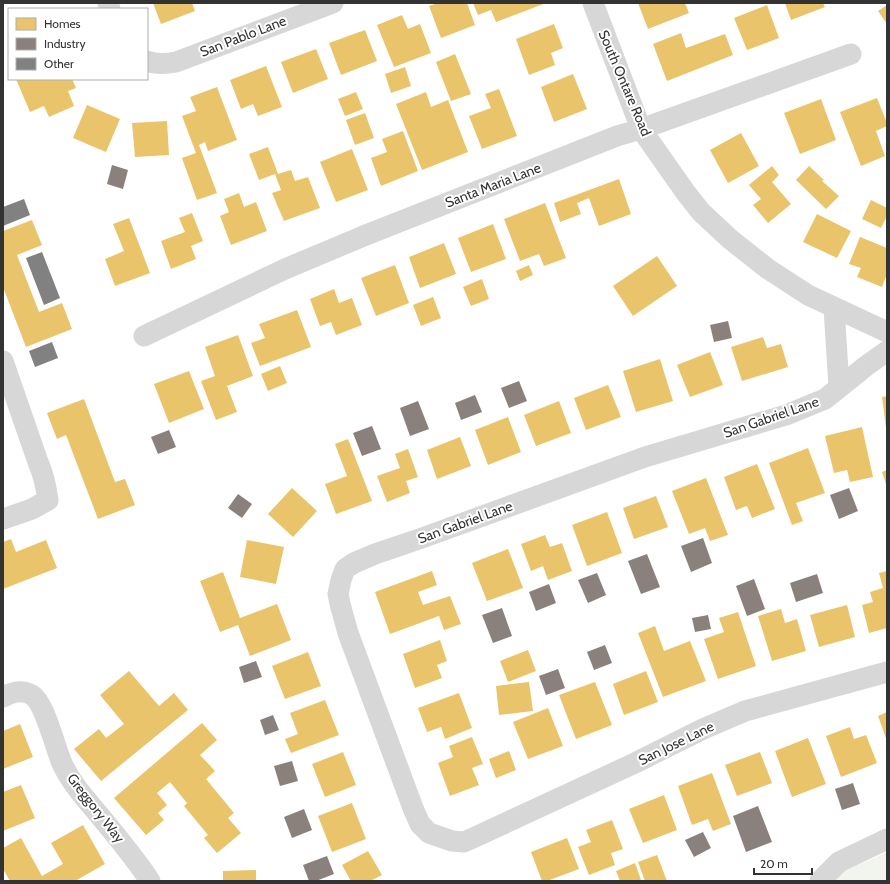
<svg xmlns="http://www.w3.org/2000/svg" width="890" height="884" viewBox="0 0 890 884" font-family="Cabin,sans-serif">
<style>
.green{fill:#f1f5ed}
.homes{fill:#e9c46a}
.industry{fill:#8a817c}
.building{fill:#818181}
.lines{fill:none;stroke-linecap:round;stroke-linejoin:round}
.minor{stroke:#d7d7d7;stroke-width:21}
.labels{text-anchor:middle;stroke-width:4;stroke-linejoin:round;paint-order:stroke}
.street-label{font-size:14px;fill:#333;stroke:#fff}
</style>
<rect width="100%" height="100%" fill="#fff"/>
<path class="green" d="M887 852V881H820L879 856Z"/>
<g class="homes">
<path d="M153 3H192L195 11 161 24Z"/>
<path d="M438 3H467L475 25 441 38 429 6Z"/>
<path d="M473 3H546L496 22 491 10 478 15Z"/>
<path d="M638 3H685L689 13 648 29Z"/>
<path d="M785 3H823L825 7 791 20Z"/>
<path d="M767 5 779 38 747 50 734 18Z"/>
<path d="M887 5V24L878 11Z"/>
<path d="M402 15 408 29 420 24 431 53 394 67 377 25Z"/>
<path d="M554 24 563 48 551 53 555 65 529 75 516 39Z"/>
<path d="M365 30 377 61 341 75 329 43Z"/>
<path d="M681 33 686 48 725 34 733 55 667 81 653 44Z"/>
<path d="M316 49 328 79 293 93 281 62Z"/>
<path d="M455 54 471 94 451 101 436 62Z"/>
<path d="M266 66 282 107 258 116 253 104 241 109 230 80Z"/>
<path d="M405 67 411 86 391 93 385 74Z"/>
<path d="M573 74 587 109 554 122 541 87Z"/>
<path d="M16 79H72L76 88 68 91 74 106 49 117 44 106 30 112Z"/>
<path d="M217 87 237 140 208 151 205 142 199 145 217 193 197 200 182 158 196 153 182 116 196 111 190 97Z"/>
<path d="M499 89 517 136 482 149 469 116 491 108 485 94Z"/>
<path d="M356 92 363 109 345 116 338 99Z"/>
<path d="M426 92 431 107 448 100 468 152 422 170 396 104Z"/>
<path d="M877 98 887 123V126L876 131 885 156 861 166 840 112Z"/>
<path d="M821 99 836 140 800 154 784 113Z"/>
<path d="M87 105 120 119 106 152 73 138Z"/>
<path d="M365 113 374 138 355 145 346 120Z"/>
<path d="M167 121 169 155 135 157 132 123Z"/>
<path d="M403 131 418 171 381 186 371 158 387 152 382 139Z"/>
<path d="M741 133 759 166 728 183 710 150Z"/>
<path d="M268 147 278 174 291 170 295 181 308 177 320 208 284 221 272 193 281 190 275 174 259 180 249 154Z"/>
<path d="M352 149 368 190 336 202 320 162Z"/>
<path d="M772 166 779 175 772 182 791 204 768 223 753 205 761 199 749 185Z"/>
<path d="M809 166 824 180 822 181 839 196 826 209 796 180Z"/>
<path d="M619 179 631 214 599 226 589 198 577 203 581 214 560 222 554 203Z"/>
<path d="M239 193 244 207 256 202 267 231 231 245 220 216 229 212 224 199Z"/>
<path d="M871 200 887 208V216L881 228 862 219Z"/>
<path d="M545 203 566 258 544 266 539 254 520 261 504 219Z"/>
<path d="M192 213 203 241 191 246 196 259 171 269 161 241 185 232 179 218Z"/>
<path d="M817 214 851 231 837 258 803 242Z"/>
<path d="M129 218 150 273 115 286 105 259 124 251 113 224Z"/>
<path d="M32 220 42 245 17 255 39 312 62 303 72 329 26 347 3 287V231Z"/>
<path d="M493 224 506 259 471 272 458 238Z"/>
<path d="M860 237 887 248V274L882 287 857 277 861 268 849 264Z"/>
<path d="M444 243 456 274 420 288 409 257Z"/>
<path d="M657 256 677 286 633 316 613 286Z"/>
<path d="M395 265 409 303 376 316 361 278Z"/>
<path d="M529 265 533 275 520 281 516 271Z"/>
<path d="M482 279 489 299 471 306 463 287Z"/>
<path d="M334 289 339 303 352 298 362 325 336 335 331 322 320 326 310 299Z"/>
<path d="M433 297 441 318 421 326 413 305Z"/>
<path d="M297 310 311 347 260 366 251 343 265 338 259 324Z"/>
<path d="M238 335 253 376 227 386 237 412 216 420 201 381 215 376 205 347Z"/>
<path d="M763 337 767 348 781 344 788 367 742 381 731 347Z"/>
<path d="M710 352 723 385 690 397 677 365Z"/>
<path d="M660 359 673 401 636 412 623 371Z"/>
<path d="M280 366 287 383 268 391 261 374Z"/>
<path d="M189 371 204 409 169 423 154 384Z"/>
<path d="M608 385 621 417 586 430 574 398Z"/>
<path d="M887 396V428H886L882 397Z"/>
<path d="M84 399 115 482 125 479 135 505 98 519 66 435 57 439 47 413Z"/>
<path d="M559 401 571 433 536 446 524 415Z"/>
<path d="M508 417 521 452 488 465 475 430Z"/>
<path d="M862 427 873 477 850 482 847 470 834 473 825 436Z"/>
<path d="M460 437 471 466 437 479 427 450Z"/>
<path d="M348 439 372 501 336 514 325 484 347 476 335 444Z"/>
<path d="M808 448 825 493 796 503 803 521 792 525 769 463Z"/>
<path d="M408 449 418 477 406 481 410 493 387 502 377 476 400 468 395 454Z"/>
<path d="M757 464 775 509 752 518 747 506 736 510 724 477Z"/>
<path d="M887 470V487L882 472Z"/>
<path d="M706 478 728 535 710 541 705 528 689 534 672 491Z"/>
<path d="M292 488 317 511 293 537 268 514Z"/>
<path d="M656 496 668 527 634 539 623 508Z"/>
<path d="M607 512 622 553 587 566 572 525Z"/>
<path d="M545 535 550 547 562 543 572 571 548 580 543 566 531 571 521 544Z"/>
<path d="M11 539 16 552 46 540 57 568 3 589V542Z"/>
<path d="M247 540 284 547 276 584 240 577Z"/>
<path d="M508 549 523 588 487 601 472 563Z"/>
<path d="M432 571 437 585 418 592 423 605 450 596 461 624 444 630 439 616 390 634 375 592Z"/>
<path d="M887 571V628L869 633 862 605 873 602 870 592 883 588 879 573Z"/>
<path d="M223 572 240 618 277 604 291 640 250 656 238 625 220 632 200 581Z"/>
<path d="M847 605 855 637 819 647 810 615Z"/>
<path d="M781 609 785 623 797 619 806 651 772 661 758 616Z"/>
<path d="M738 612 756 666 718 679 704 639 724 632 719 618Z"/>
<path d="M655 626 664 651 690 641 706 681 663 697 638 633Z"/>
<path d="M440 640 447 661 437 665 442 678 415 688 403 654Z"/>
<path d="M528 650 536 671 508 682 500 661Z"/>
<path d="M308 652 321 686 285 699 272 666Z"/>
<path d="M129 671 159 706 174 693 188 710 101 781 74 749 99 729 106 738 124 724 100 695Z"/>
<path d="M646 671 658 702 624 715 613 684Z"/>
<path d="M529 682 533 711 499 715 496 686Z"/>
<path d="M595 682 612 725 576 739 559 695Z"/>
<path d="M459 693 472 728 445 739 441 727 427 732 418 708Z"/>
<path d="M325 700 339 735 291 753 285 739 298 734 290 713Z"/>
<path d="M548 708 563 746 528 759 513 722Z"/>
<path d="M887 712V741L878 716Z"/>
<path d="M202 723 217 740 200 755 215 771 206 779 234 813 228 818 241 833 217 853 204 838 208 835 184 806 187 803 170 782 157 793 167 805 158 813 164 820 146 835 114 798Z"/>
<path d="M20 724 33 757 3 769V731Z"/>
<path d="M850 727 854 739 866 735 877 763 841 777 826 736Z"/>
<path d="M472 737 483 764 472 768 479 785 450 796 438 763 453 757 449 746Z"/>
<path d="M808 738 826 784 792 797 775 751Z"/>
<path d="M509 751 516 770 496 778 489 759Z"/>
<path d="M343 752 356 785 325 797 312 764Z"/>
<path d="M760 752 772 783 737 796 725 765Z"/>
<path d="M712 773 731 824 713 831 708 819 692 825 678 786Z"/>
<path d="M21 785 35 818 3 831V792Z"/>
<path d="M664 795 677 830 643 843 629 809Z"/>
<path d="M352 803 366 839 332 852 318 816Z"/>
<path d="M612 820 623 849 611 853 615 865 589 875 578 847 591 842 586 830Z"/>
<path d="M83 825 105 864 75 881H10L3 869V848L21 838 42 876 63 864 51 843Z"/>
<path d="M567 838 579 869 547 881H542L531 852Z"/>
<path d="M368 851 382 875 370 881H351L342 865Z"/>
<path d="M657 855 667 881H645L638 862Z"/>
<path d="M635 863 641 880 620 881 616 871Z"/>
<path d="M256 870V881H223V871Z"/>
</g>
<g class="industry">
<path d="M112 165 128 170 123 189 107 184Z"/>
<path d="M728 321 732 338 714 342 710 325Z"/>
<path d="M519 381 527 401 509 408 501 388Z"/>
<path d="M475 395 482 412 461 420 455 403Z"/>
<path d="M418 401 429 429 410 436 400 408Z"/>
<path d="M372 426 381 449 362 456 353 433Z"/>
<path d="M169 430 176 447 158 454 151 437Z"/>
<path d="M849 488 858 511 839 519 830 495Z"/>
<path d="M238 494 252 504 242 518 228 508Z"/>
<path d="M703 538 712 563 691 572 681 546Z"/>
<path d="M647 554 660 587 641 594 628 561Z"/>
<path d="M597 573 606 595 588 603 578 580Z"/>
<path d="M817 574 823 593 796 602 790 583Z"/>
<path d="M754 579 765 609 747 616 736 586Z"/>
<path d="M549 584 556 603 536 611 529 592Z"/>
<path d="M502 608 512 636 493 643 482 615Z"/>
<path d="M708 615 711 629 695 632 692 618Z"/>
<path d="M605 645 612 663 594 670 587 652Z"/>
<path d="M256 661 262 677 244 683 239 667Z"/>
<path d="M558 669 565 688 546 695 539 676Z"/>
<path d="M273 715 279 730 265 735 260 720Z"/>
<path d="M292 761 298 781 280 786 274 766Z"/>
<path d="M853 783 860 804 842 810 835 789Z"/>
<path d="M758 806 772 842 746 852 733 816Z"/>
<path d="M304 809 312 830 292 838 284 817Z"/>
<path d="M703 832 711 848 694 857 685 840Z"/>
<path d="M327 856 334 874 316 881H309L303 865Z"/>
</g>
<g class="building">
<path d="M24 199 30 215 3 226V207Z"/>
<path d="M42 252 60 298 44 305 26 258Z"/>
<path d="M52 342 58 358 35 367 29 351Z"/>
</g>
<g class="lines">
<g class="minor">
<path d="M108 3 110 9"/>
<path d="M593 3 641 129 686 193 701 212 730 239 768 269 808 295 887 332"/>
<path d="M147 61C157 65 166 64 176 62L333 3"/>
<path d="M834 308 839 387"/>
<path d="M144 336 285 269 366 235 617 136 641 129 851 54"/>
<path d="M887 351 866 366 825 399 786 415 645 457 422 538 375 554 354 563 345 569 341 580 338 594 340 604 348 633 413 808 420 824 429 833 452 841 464 842 473 838 635 763 703 729 745 711 887 672"/>
<path d="M3 361 38 462C44 475 46 486 48 500L32 509 3 519"/>
<path d="M3 697C12 692 22 689 32 695 44 702 55 746 61 761 70 782 85 798 100 816 117 837 135 858 150 881"/>
<path d="M820 881 839 862 887 839"/>
</g>
</g>
<g class="labels">
<g class="street-label">
<text transform="translate(243 36) rotate(-21)" y="5">San Pablo Lane</text>
<text transform="translate(625 83) rotate(67)" y="5">South Ontare Road</text>
<text transform="translate(493 185) rotate(-21)" y="5">Santa Maria Lane</text>
<text transform="translate(771 417) rotate(-19)" y="5">San Gabriel Lane</text>
<text transform="translate(465 522) rotate(-20)" y="5">San Gabriel Lane</text>
<text transform="translate(676 743) rotate(-26)" y="5">San Jose Lane</text>
<text transform="translate(96 808) rotate(52)" y="5">Greggory Way</text>
</g>
</g>
<rect width="890" height="884" fill="none" stroke="#333333" stroke-width="8"/>
<rect x="8" y="8" width="140" height="72" fill="#ffffff" stroke="#adadad"/>
<rect x="16" y="18" width="20" height="12" fill="#e9c46a" stroke="#adadad"/>
<text x="44" y="28" font-size="12" fill="#333333">Homes</text>
<rect x="16" y="38" width="20" height="12" fill="#8a817c" stroke="#adadad"/>
<text x="44" y="48" font-size="12" fill="#333333">Industry</text>
<rect x="16" y="58" width="20" height="12" fill="#818181" stroke="#adadad"/>
<text x="44" y="68" font-size="12" fill="#333333">Other</text>
<path d="M754 868v6h58v-6" fill="none" stroke="#333333" stroke-width="2"/>
<text x="760" y="868" font-size="12" fill="#333333" stroke="#ffffff" stroke-width="3" paint-order="stroke">20 m</text>
</svg>
